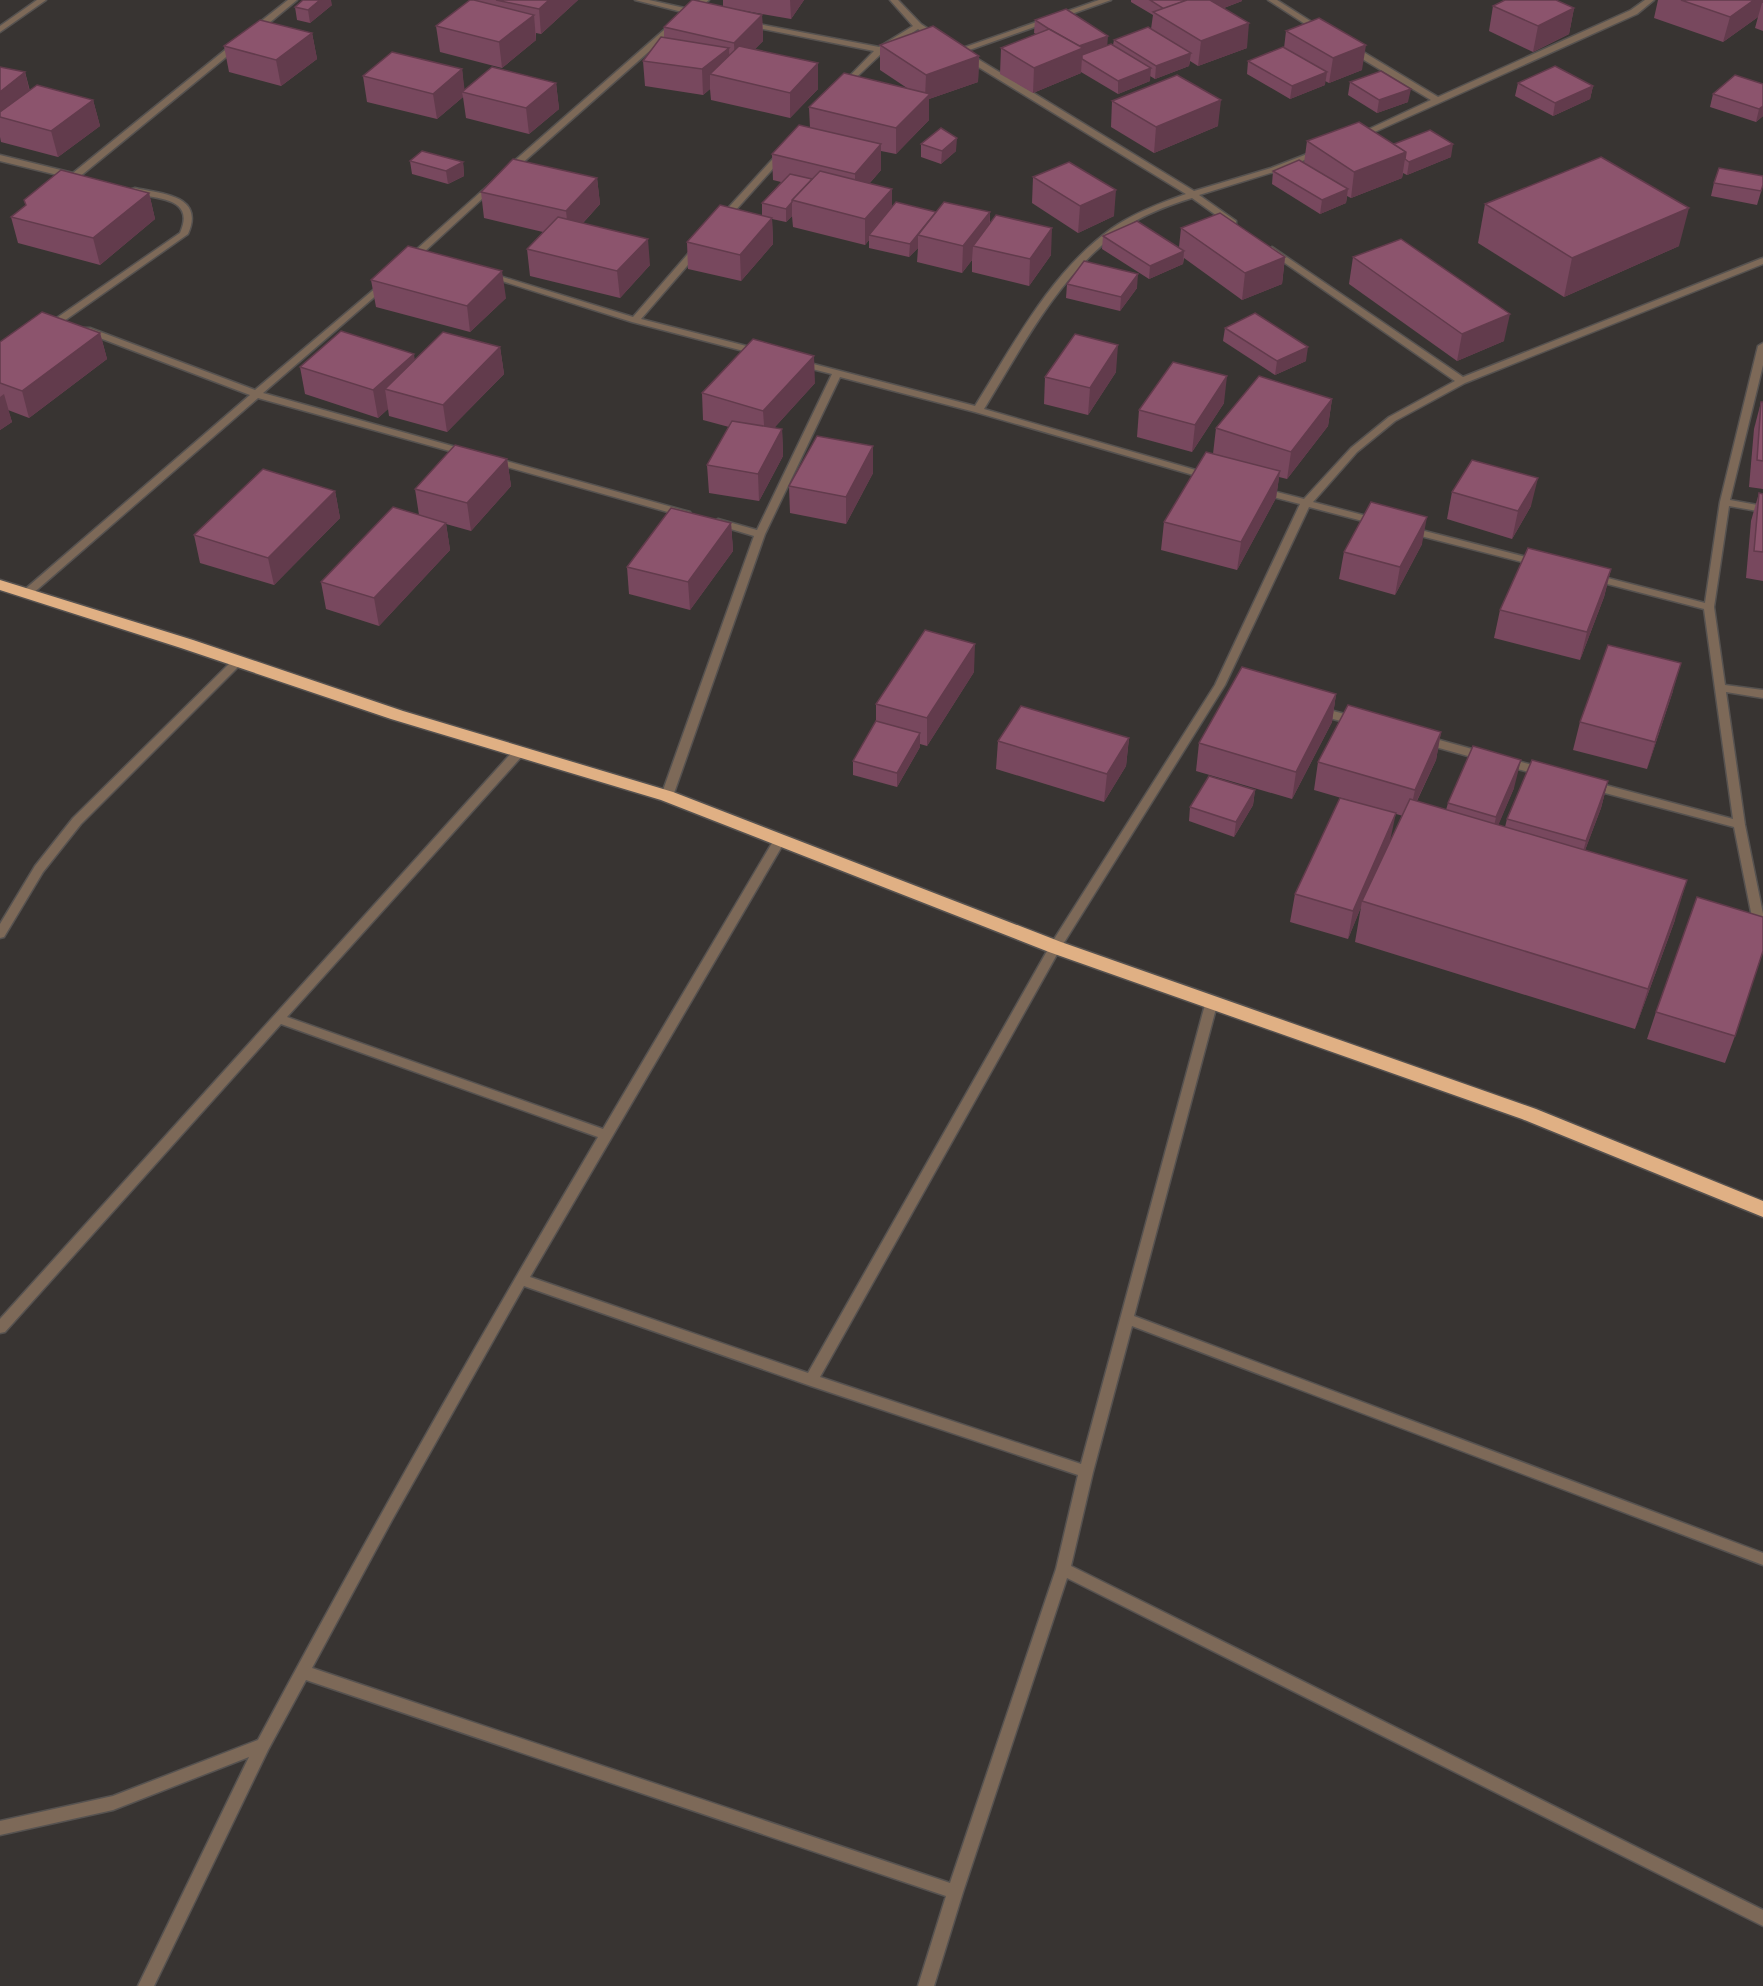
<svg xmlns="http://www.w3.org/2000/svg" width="1763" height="1986" viewBox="0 0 1763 1986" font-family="'DM Sans',sans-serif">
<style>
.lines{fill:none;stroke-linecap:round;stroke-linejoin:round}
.street-casing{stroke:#565250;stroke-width:3}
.highway-casing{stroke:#565250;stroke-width:3}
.street{fill:#7d6958;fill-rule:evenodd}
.highway{fill:#e0b084;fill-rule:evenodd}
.wall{fill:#78485e}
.shaded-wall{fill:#623b4c}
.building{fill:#8c546d;stroke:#623b4c;stroke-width:1.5}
</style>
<rect width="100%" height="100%" fill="#383432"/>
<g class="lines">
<g class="street-casing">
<g id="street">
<path d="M37 0H46L0 32V26Z"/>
<path d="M288 0H297L257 33H251V29Z"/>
<path d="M635 0H649L689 9 700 0H709L690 14Z"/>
<path d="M890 0H898L921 24 942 38 935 40 918 29 883 52 844 89H841V85L874 51 748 26 744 24 748 22 879 47 913 26Z"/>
<path d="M1099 0H1111L961 53 954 51Z"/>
<path d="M1268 0H1277L1326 31 1319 33Z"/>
<path d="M1645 0H1654L1637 14 1359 139 1352 137 1431 100 1349 51V47H1355L1438 97 1631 10Z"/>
<path d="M672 23 679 25 511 173H505V169Z"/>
<path d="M235 42 242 44 78 178 74 179 0 161V155L73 173Z"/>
<path d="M962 53H968L1194 191 1271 168 1315 151 1322 153 1277 171 1199 195 1236 221V225H1230L1192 198C1166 206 1139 216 1117 233 1057 278 1022 347 984 409L1213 475 1215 477 1213 479H1207L975 412 840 377 765 534 673 796 671 799H663L661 796 754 536 714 524 713 522 718 519 757 530 832 374 796 365V361H802L975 406C1014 344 1050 273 1111 229 1134 213 1160 203 1186 194L962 57Z"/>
<path d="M780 151 787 153 725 222H719V218Z"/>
<path d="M492 182 495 183V187L413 262H407V258Z"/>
<path d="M135 188C162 194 205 195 188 234L54 328H48V324L180 233C196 197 157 199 132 193V189Z"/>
<path d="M697 246 700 247V251L641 319 762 350V354L759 355 632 322 486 276 490 273 493 274 633 317 694 247Z"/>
<path d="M1272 247 1463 377 1760 259 1763 258V264L1465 383 1395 421 1357 452 1313 502 1382 520 1383 522 1378 525 1309 507 1225 685 1060 949 820 1377 1081 1464 1206 1001 1212 997 1216 998 1218 1001 1134 1316 1763 1553V1565L1132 1326 1093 1472 1071 1566 1763 1910V1926L1067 1578 963 1892 934 1986H918L946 1896 306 1680 268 1750 154 1986H138L249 1757 113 1810 0 1835V1821L113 1796 258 1740C367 1536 481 1335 598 1137L281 1024 5 1332 0 1333V1319L515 749 519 748 524 752 523 755 287 1017 603 1129 775 838H783L785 841 530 1277 808 1373 1051 944 1215 685 1300 504 1258 493 1256 491 1261 488 1304 499 1351 448 1389 417 1455 381 1269 252 1268 250ZM524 1286 811 1386 1078 1475 1056 1569 950 1883 312 1668 392 1520Z"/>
<path d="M384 281 388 284 387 286 263 393 470 451V455H464L258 398 31 595H23L22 593 23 591 250 395 84 332V328H90L255 390Z"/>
<path d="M1763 343V365L1730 500 1763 506V512L1729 506 1714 607 1725 685 1763 690V698L1726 692 1745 825 1763 914V946L1757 942 1734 827 1586 788 1584 785 1590 781 1733 819 1704 609 1588 579 1587 577 1592 574 1705 603 1720 502 1758 346Z"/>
<path d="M492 457 690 512 691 514 686 517 682 516 489 462V458Z"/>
<path d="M1409 527 1542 561 1543 563 1538 566 1405 532V528Z"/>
<path d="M238 658 242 659 243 661 242 663 81 824 43 872 4 937 0 938V924L35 866 73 818 234 659Z"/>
<path d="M1318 707 1360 718 1361 721 1356 725 1314 714 1313 711 1314 708Z"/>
<path d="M1425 736 1490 754 1491 757 1486 761 1421 743 1420 740 1421 737Z"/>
<path d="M1506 758 1548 769 1550 772 1544 776 1502 765 1500 762Z"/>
</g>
</g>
<g class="highway-casing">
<path id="highway" d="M0 580 193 640 403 711 673 792 1061 942 1536 1109 1763 1201V1217L1522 1119 1049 952 661 800 391 719 181 648 0 590Z"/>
</g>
<use href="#street" class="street"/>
<use href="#highway" class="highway"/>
</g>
<g class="wall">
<path d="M470 0H578L541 34 536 33V40L502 68 440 52 436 26Z"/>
<path d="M723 0H804L791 19 723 7 762 15 763 41 755 49 818 89 790 118 711 100 710 89 703 95 645 86 643 61 664 38V27L723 7Z"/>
<path d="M1131 0H1242V1L1224 8 1247 48 1198 66 1190 61 1189 66 1155 79 1150 76V81L1118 94 1081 72V73L1033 93 1000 74 1001 48 1036 34 1034 33 1035 20 1107 45H1113L1114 40 1151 29 1153 15 1131 2Z"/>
<path d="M1658 0H1763V31L1755 28 1758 17 1723 42 1654 18Z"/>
<path d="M332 5 310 23 297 20 295 7Z"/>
<path d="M1493 6 1574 8 1569 34 1533 52 1489 31Z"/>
<path d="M1286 31 1362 70 1329 83 1325 81V85L1290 99 1247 74 1248 61 1284 48Z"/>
<path d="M312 33 317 59 281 86 229 72 224 46Z"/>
<path d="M880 45 979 56 978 82 929 99V120L896 154 881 151V170L869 184 892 189V208L936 212H990V224L1051 255 1029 286 972 272V260L962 273 917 262 918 248 909 257 869 248V240L865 245 793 227 792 216 786 222 772 219 773 244 741 281 688 269 687 242 762 215V203L781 182 773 180 772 154 810 128 809 107 907 88 880 70Z"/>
<path d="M0 67 25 72 30 91 93 100 100 126 58 157 1 142 0 137Z"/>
<path d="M462 69 464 90 556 83 559 109 529 134 466 118 463 97 437 119 367 102 363 76Z"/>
<path d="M1350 82 1408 102 1377 113 1348 95Z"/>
<path d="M1518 83 1593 86 1590 99 1553 116 1515 96Z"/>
<path d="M1763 84V116L1756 122 1710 107 1713 94Z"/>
<path d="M1112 101 1218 126 1154 153 1111 127Z"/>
<path d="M1307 141 1394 144 1451 157 1407 175 1403 173 1402 178 1351 198 1347 196 1346 203 1320 214 1272 184 1273 171 1304 163Z"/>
<path d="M921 144 956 151 941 164 921 157Z"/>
<path d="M410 161 463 162 464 176 448 184 412 174Z"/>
<path d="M1033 177 1114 216 1078 233 1032 203Z"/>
<path d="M597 178 600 204 583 223 650 265 620 298 530 276 527 249 543 232 484 218 481 192Z"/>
<path d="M1714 183 1763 185 1757 205 1711 196Z"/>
<path d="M149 193 155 219 100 265 18 243 11 217 26 206 24 200Z"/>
<path d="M1485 204 1679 246 1564 297 1478 243Z"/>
<path d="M1181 228 1285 257 1282 284 1242 300 1184 258 1183 264 1149 279 1102 249 1103 236 1179 247Z"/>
<path d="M1353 257 1504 341 1457 361 1349 284Z"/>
<path d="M371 280 506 298 470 332 376 307Z"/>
<path d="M1067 284 1137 288 1120 311 1066 298Z"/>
<path d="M1225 328 1306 361 1275 375 1223 341Z"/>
<path d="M100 333 107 359 29 418 8 410 12 422 0 430V342Z"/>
<path d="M500 347 504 374 447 432 389 416 388 409 378 418 305 394 300 367 415 359Z"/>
<path d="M1116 372 1088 415 1044 404 1045 377Z"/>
<path d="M815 383 774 428 782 429 783 456 759 501 709 493 707 465 729 427 703 420 702 393Z"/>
<path d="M1332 399 1328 426 1287 479 1279 477 1276 498 1237 570 1161 550 1164 522 1213 454 1216 428Z"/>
<path d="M1761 402H1763V489L1749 487 1754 429Z"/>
<path d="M1224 403 1192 452 1137 437 1139 410Z"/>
<path d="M873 446V473L846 524 790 513 789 486Z"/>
<path d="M507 459 511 486 471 531 446 524 450 550 379 626 326 609 321 582 419 515 415 489Z"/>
<path d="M335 491 340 518 274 585 200 563 194 535Z"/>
<path d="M1452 492 1531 506 1512 539 1447 519Z"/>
<path d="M1759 493 1763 494V581L1746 578 1751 521Z"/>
<path d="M731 523 733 551 690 610 629 594 627 567Z"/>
<path d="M1422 544 1395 595 1339 579 1344 552Z"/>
<path d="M1611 569 1604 597 1580 660 1494 638 1500 610Z"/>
<path d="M974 672 927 746 920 744V747L897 787 853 775V761L876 721V704Z"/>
<path d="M1673 691 1647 769 1573 750 1580 722Z"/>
<path d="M1336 694 1332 722 1292 799 1196 771 1199 743Z"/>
<path d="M1441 732 1436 760 1417 801 1446 810 1448 803 1514 788 1498 825 1505 827 1507 819 1608 781 1601 808 1585 850 1675 920 1635 1029 1355 942 1361 907 1348 939 1290 922 1295 894 1390 841 1403 816 1314 790 1318 762Z"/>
<path d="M1129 738 1126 766 1104 802 996 769 998 741Z"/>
<path d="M1255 790 1253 805 1234 837 1189 821 1190 807Z"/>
<path d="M1656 1012 1735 1036 1725 1063 1647 1039Z"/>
</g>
<g class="shaded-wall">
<path d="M320 0H331L332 5 310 23 308 10Z"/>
<path d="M549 0H578L541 34 539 9Z"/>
<path d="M790 0H804L791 19Z"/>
<path d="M1212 0H1242V1L1210 13Z"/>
<path d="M1754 0H1763V3H1762L1758 17 1723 42 1730 17Z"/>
<path d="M1574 8 1569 34 1533 52 1538 26Z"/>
<path d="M534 15 536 40 502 68 499 42Z"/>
<path d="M762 15 763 41 735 68 734 43Z"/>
<path d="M1249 23 1247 48 1198 66 1201 41Z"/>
<path d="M312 33 317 59 281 86 276 60Z"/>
<path d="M1108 36 1107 49 1082 57 1081 73 1033 93 1034 68 1076 47Z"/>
<path d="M1366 45 1362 70 1329 83 1333 58Z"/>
<path d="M729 48 730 73 710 74V89L703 95 702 69Z"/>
<path d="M1191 53 1189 66 1155 79 1156 66Z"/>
<path d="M979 56 978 82 929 99V120L896 154V128L925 98 926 75Z"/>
<path d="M818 63V89L790 118V93Z"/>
<path d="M1151 68 1150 81 1118 94V81Z"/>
<path d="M462 69 465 93 462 92 463 97 437 119 433 94Z"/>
<path d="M25 72 31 98 0 117V92Z"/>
<path d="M1327 72 1325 85 1290 99 1292 86Z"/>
<path d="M556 83 559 109 529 134 526 108Z"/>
<path d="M1593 86 1590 99 1553 116 1555 103Z"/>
<path d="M1411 89 1408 102 1377 113 1379 100Z"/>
<path d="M93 100 100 126 58 157 51 131Z"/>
<path d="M1221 100 1218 126 1154 153 1156 127Z"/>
<path d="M1763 106V116L1756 122 1759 109Z"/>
<path d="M957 138 956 151 941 164 942 151Z"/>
<path d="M881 144V170L855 200V174Z"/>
<path d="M1453 144 1451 157 1407 175 1409 162Z"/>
<path d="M1406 152 1402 178 1351 198 1354 172Z"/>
<path d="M463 162 464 176 448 184 446 171Z"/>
<path d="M597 178 600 204 569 238 566 211Z"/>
<path d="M892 189V215L869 235V240L865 245V219Z"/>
<path d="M1348 189 1346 203 1320 214 1322 200Z"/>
<path d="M1116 190 1114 216 1078 233 1080 206Z"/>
<path d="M149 193 155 219 100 265 93 238Z"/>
<path d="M792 202V216L786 222V209Z"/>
<path d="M1689 208 1679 246 1564 297 1572 258Z"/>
<path d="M936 212 918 235V248L909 257 910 244Z"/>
<path d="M990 212 989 239 973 246 972 260 962 273 963 246Z"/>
<path d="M772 218 773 244 741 281 740 255Z"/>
<path d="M1052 228 1051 255 1029 286 1030 259Z"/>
<path d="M648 239 650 265 620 298 617 271Z"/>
<path d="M1184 251 1183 264 1149 279 1150 266Z"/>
<path d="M1285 257 1282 284 1242 300 1245 273Z"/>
<path d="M502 271 506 298 470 332 467 306Z"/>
<path d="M1138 274 1137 288 1120 311 1121 297Z"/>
<path d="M1510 314 1504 341 1457 361 1462 334Z"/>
<path d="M100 333 107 359 29 418 22 391Z"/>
<path d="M1118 345 1116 372 1088 415 1090 388Z"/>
<path d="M500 347 504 374 447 432 443 405Z"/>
<path d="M1308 347 1306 361 1275 375 1277 361Z"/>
<path d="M414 354 418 381 385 389 388 409 378 418 373 390Z"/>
<path d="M814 356 815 383 765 438 763 411Z"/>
<path d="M1227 376 1224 403 1192 452 1195 425Z"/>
<path d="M4 394 12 422 0 430V397Z"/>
<path d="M1332 399 1328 426 1287 479 1291 452Z"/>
<path d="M782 429 783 456 759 501 758 474Z"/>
<path d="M873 446V473L846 524V497Z"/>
<path d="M507 459 511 486 471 531 467 503Z"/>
<path d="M1280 471 1276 498 1237 570 1241 542Z"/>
<path d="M1538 478 1531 506 1512 539 1518 511Z"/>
<path d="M335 491 340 518 274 585 268 558Z"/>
<path d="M1427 517 1422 544 1395 595 1400 567Z"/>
<path d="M446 523 450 550 379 626 374 598Z"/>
<path d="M731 523 733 551 690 610 688 582Z"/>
<path d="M1611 569 1604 597 1580 660 1587 632Z"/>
<path d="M975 644 974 672 927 746V718Z"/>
<path d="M1681 663 1673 691 1647 769 1655 742Z"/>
<path d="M1336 694 1332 722 1292 799 1296 772Z"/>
<path d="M1441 732 1436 760 1409 817 1415 790Z"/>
<path d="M920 733V747L897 787V773Z"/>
<path d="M1129 738 1126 766 1104 802 1107 774Z"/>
<path d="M1521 760 1514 788 1490 845 1496 817Z"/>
<path d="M1608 781 1601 808 1578 869 1586 841Z"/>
<path d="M1255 790 1253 805 1234 837 1236 822Z"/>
<path d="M1396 813 1390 841 1362 901 1361 907 1348 939 1353 911Z"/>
<path d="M1687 880 1675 920 1635 1029 1648 989Z"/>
</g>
<g class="building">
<path d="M303 0H320L308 10 295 7Z"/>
<path d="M470 0H474L534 15 499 42 436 26Z"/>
<path d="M496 0H549L539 9Z"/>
<path d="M692 0H694L762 15 734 43 664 27Z"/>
<path d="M1150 0H1187L1164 9Z"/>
<path d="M1187 0H1210L1249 23 1201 41 1153 12Z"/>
<path d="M1505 0H1556L1574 8 1538 26 1493 6Z"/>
<path d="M1681 0H1754L1730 17Z"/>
<path d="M1066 9 1108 36 1079 46 1049 29 1035 20Z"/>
<path d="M1319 18 1366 45 1333 58 1286 31Z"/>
<path d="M260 20 312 33 276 60 224 46Z"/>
<path d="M933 26 979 56 926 75 880 45Z"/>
<path d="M1148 27 1191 53 1156 66 1114 40Z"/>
<path d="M1049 29 1083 48 1034 68 1001 48Z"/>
<path d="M661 37 729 48 702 69 643 61Z"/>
<path d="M1111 44 1151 68 1118 81 1082 59V55Z"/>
<path d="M739 46 818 63 790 93 710 74Z"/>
<path d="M1283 47 1327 72 1292 86 1248 61Z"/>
<path d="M392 52 462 69 433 94 363 76Z"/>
<path d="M1555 66 1593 86 1555 103 1518 83Z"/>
<path d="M0 67 25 72 0 92Z"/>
<path d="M492 67 556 83 526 108 462 92Z"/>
<path d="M1381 71 1411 89 1379 100 1350 82Z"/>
<path d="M844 73 930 94 896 128 809 107Z"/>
<path d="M1177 75 1221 100 1156 127 1112 101Z"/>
<path d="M1735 75 1763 84V106L1759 109 1713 94Z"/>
<path d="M37 85 93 100 51 131 0 117V112Z"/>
<path d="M1359 122 1406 152 1354 172 1307 141Z"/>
<path d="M799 125 881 144 855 174 772 154Z"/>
<path d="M941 128 957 138 942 151 921 144Z"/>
<path d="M1430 130 1453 144 1409 162 1405 159 1406 152 1394 144Z"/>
<path d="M422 151 463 162 446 171 410 161Z"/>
<path d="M1601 157 1689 208 1572 258 1485 204Z"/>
<path d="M513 159 597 178 566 211 481 192Z"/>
<path d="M1299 160 1348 189 1322 200 1273 171Z"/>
<path d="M1069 162 1116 190 1080 206 1033 177Z"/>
<path d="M1719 168 1763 176V185L1761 191 1714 183Z"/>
<path d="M61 170 149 193 93 238 11 217 26 205 24 200Z"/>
<path d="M820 171 892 189 865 219 792 200Z"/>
<path d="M790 174 812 179 792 200V202L786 209 762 203Z"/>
<path d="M896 202 936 212 910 244 869 235Z"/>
<path d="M944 202 990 212 963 246 918 235Z"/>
<path d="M720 205 772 218 740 255 687 242Z"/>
<path d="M1220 213 1285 257 1245 273 1181 228Z"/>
<path d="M996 215 1052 228 1030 259 973 246Z"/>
<path d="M558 217 648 239 617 271 527 249Z"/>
<path d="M1137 221 1184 251 1150 266 1103 236Z"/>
<path d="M1401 239 1510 314 1462 334 1353 257Z"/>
<path d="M408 246 502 271 467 306 371 280Z"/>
<path d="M1084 261 1138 274 1121 297 1067 284Z"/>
<path d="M42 312 100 333 22 391 0 383V342Z"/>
<path d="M1255 313 1308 347 1277 361 1225 328Z"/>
<path d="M341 331 414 354 373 390 300 367Z"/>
<path d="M443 332 500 347 443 405 385 389Z"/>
<path d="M1075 334 1118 345 1090 388 1045 377Z"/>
<path d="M753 339 814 356 763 411 702 393Z"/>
<path d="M1173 362 1227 376 1195 425 1139 410Z"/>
<path d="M1259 376 1332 399 1291 452 1216 428Z"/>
<path d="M1761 402H1763V461L1757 460Z"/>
<path d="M732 421 782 429 758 474 707 465Z"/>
<path d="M817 436 873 446 846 497 789 486Z"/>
<path d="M455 445 507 459 467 503 415 489Z"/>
<path d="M1206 452 1280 471 1241 542 1164 522Z"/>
<path d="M1472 460 1538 478 1518 511 1452 492Z"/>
<path d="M263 469 335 491 268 558 194 535Z"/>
<path d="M1759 493 1763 494V552L1754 551Z"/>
<path d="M1371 502 1427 517 1400 567 1344 552Z"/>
<path d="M393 507 446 523 374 598 321 582Z"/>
<path d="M671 508 731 523 688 582 627 567Z"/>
<path d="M1528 548 1611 569 1587 632 1500 610Z"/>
<path d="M925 630 975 644 927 718 876 704Z"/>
<path d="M1608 645 1681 663 1655 742 1580 722Z"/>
<path d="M1242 667 1336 694 1296 772 1199 743Z"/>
<path d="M1348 705 1441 732 1415 790 1318 762Z"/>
<path d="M1021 706 1129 738 1107 774 998 741Z"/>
<path d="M876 721 920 733 897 773 853 761Z"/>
<path d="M1473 746 1521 760 1496 817 1448 803Z"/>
<path d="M1532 760 1608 781 1586 841 1507 819Z"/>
<path d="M1209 776 1255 790 1236 822 1190 807Z"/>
<path d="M1340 798 1396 813 1353 911 1295 894Z"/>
<path d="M1410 799 1687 880 1648 989 1362 901Z"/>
<path d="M1697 897 1763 917V951L1735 1036 1656 1012Z"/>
</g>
</svg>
